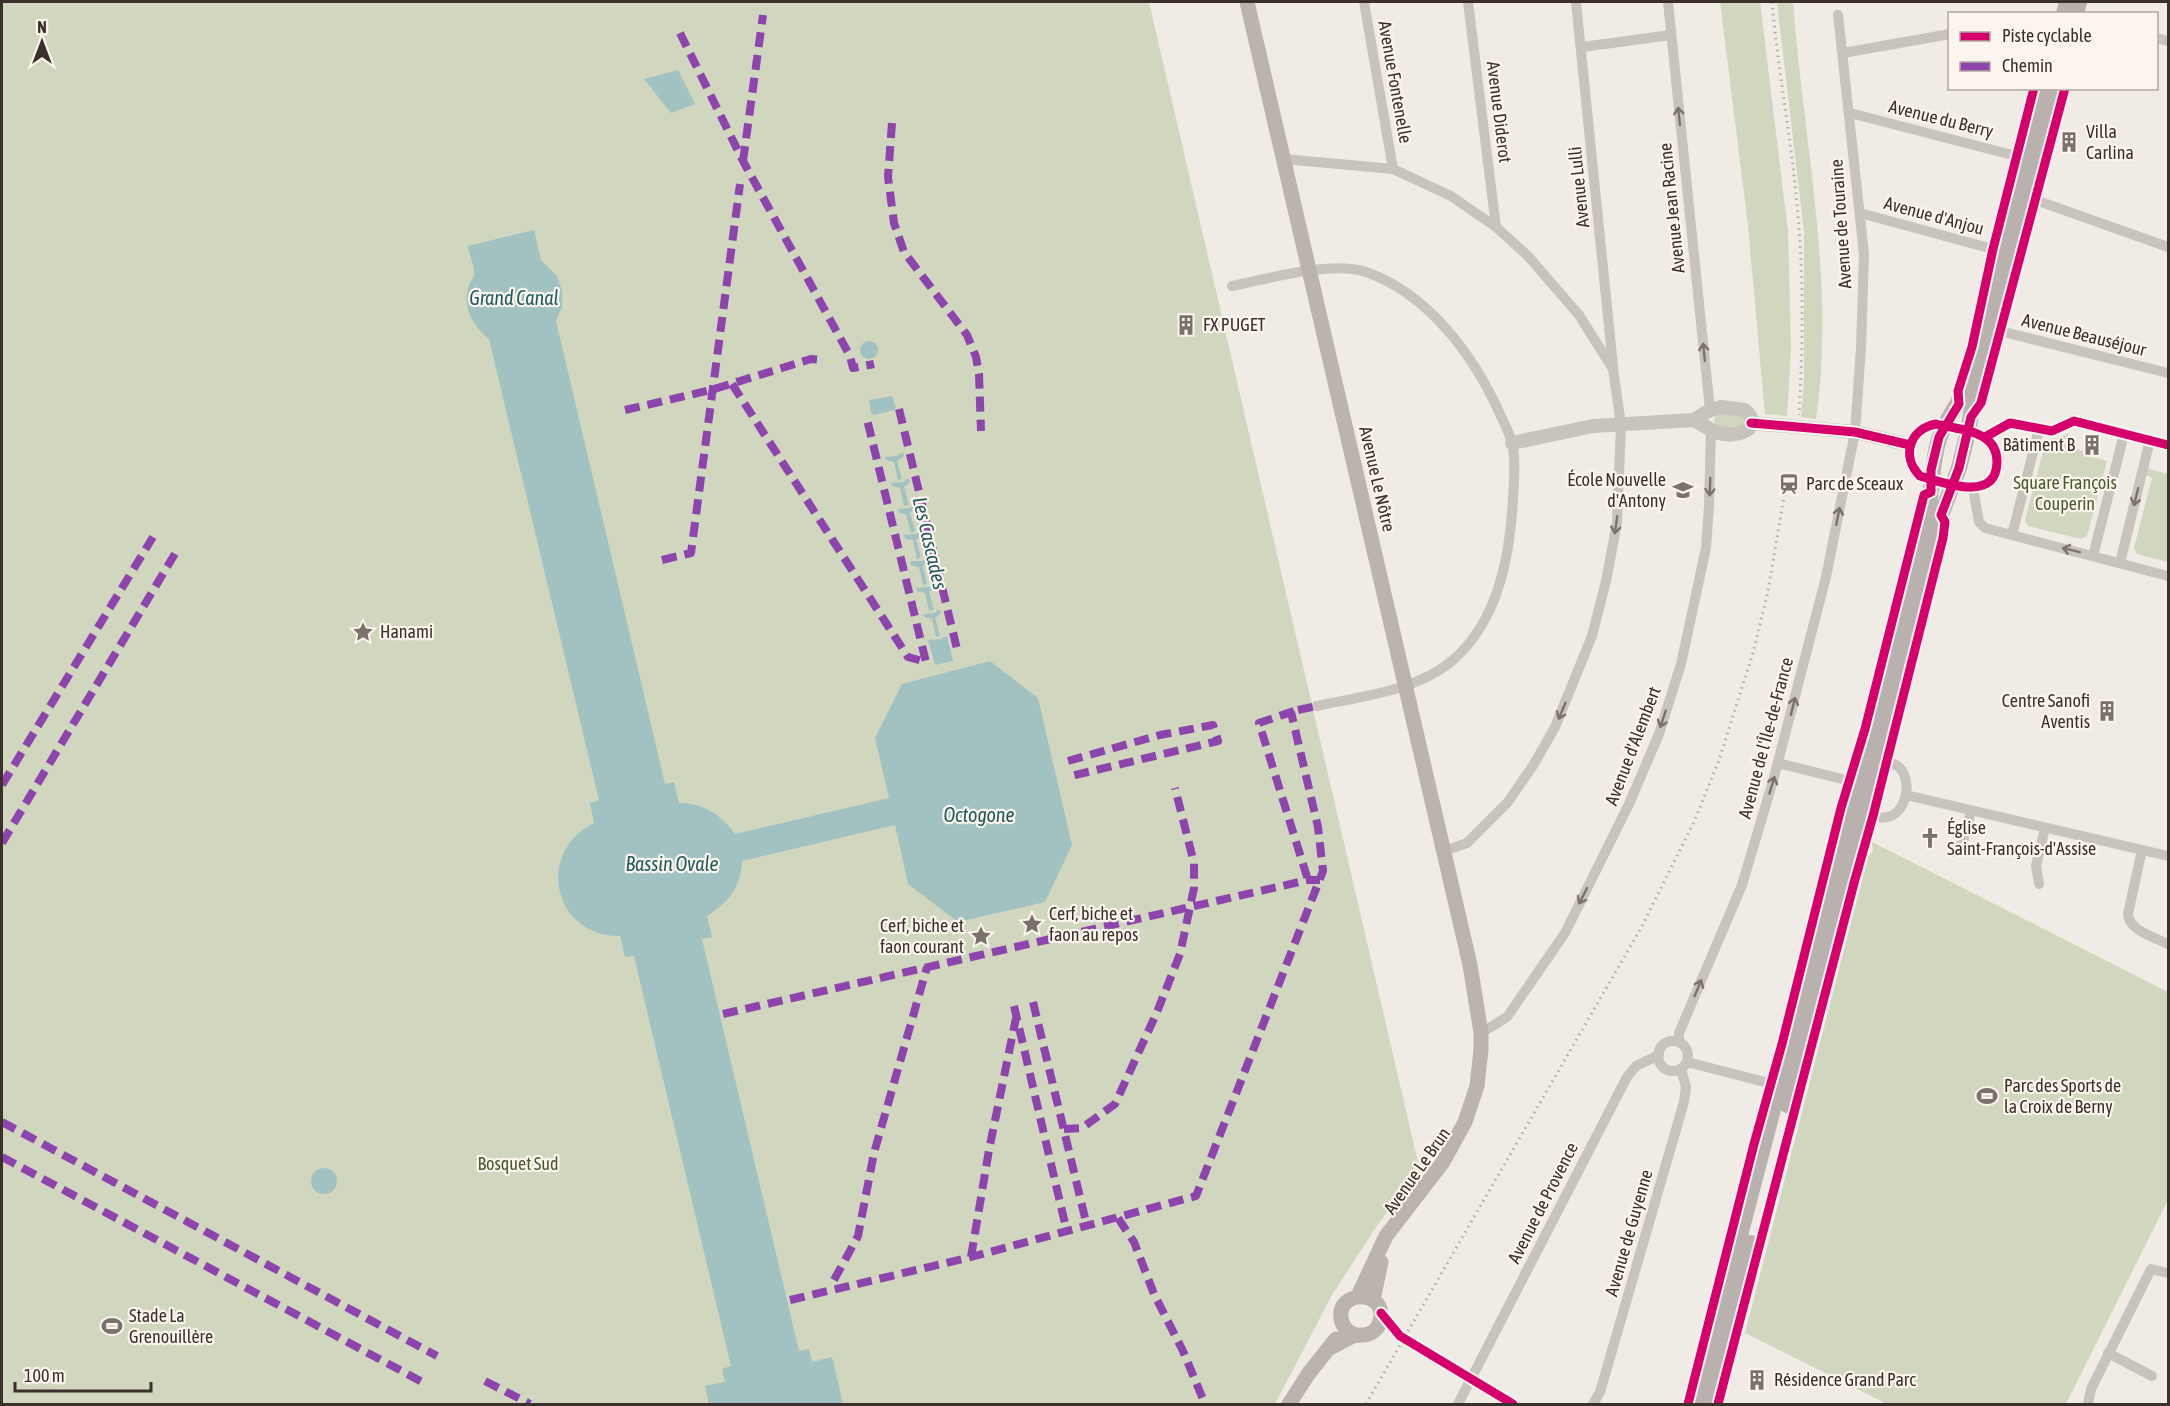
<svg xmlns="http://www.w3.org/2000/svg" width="2170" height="1406" viewBox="0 0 2170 1406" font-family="'Asap Condensed',sans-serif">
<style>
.green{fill:#d1d6bf}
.water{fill:#a1c2c1}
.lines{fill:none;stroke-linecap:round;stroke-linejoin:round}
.minor{stroke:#c9c3be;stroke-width:10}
.tertiary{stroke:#c9c3be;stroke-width:14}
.secondary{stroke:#bab3ae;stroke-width:15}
.primary{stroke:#b8b1ad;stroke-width:16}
.rail{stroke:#b1aca8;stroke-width:3;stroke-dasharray:1.5 4.5;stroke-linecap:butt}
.quiet{stroke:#8e44ad;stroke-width:8;stroke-dasharray:15 8;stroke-linecap:butt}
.cycleway-casing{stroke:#fbf5ee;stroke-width:13}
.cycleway{stroke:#d6006c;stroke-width:9}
.oneway{stroke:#7b726d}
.labels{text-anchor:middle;stroke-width:4.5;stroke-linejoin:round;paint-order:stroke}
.street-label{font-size:18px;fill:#3b302b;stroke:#fbf5ee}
.poi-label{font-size:18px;fill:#3b302b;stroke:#fbf5ee;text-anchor:start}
.park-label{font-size:18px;fill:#4a5a2e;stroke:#fbf5ee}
.water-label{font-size:20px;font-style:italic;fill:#1f5a5e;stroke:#fbf5ee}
</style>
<rect width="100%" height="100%" fill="#f0ebe5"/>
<g class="green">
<path d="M2 2H1149L1420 1171 1378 1224 1332 1295 1275 1404H2Z"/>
<path d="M1720 2H1760L1788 231 1791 348 1787 416 1765 414 1748 226Z"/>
<path d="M1777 2H1793C1803 140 1836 280 1816 419L1801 417 1804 378V232Z"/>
<path d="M1718 411 1746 416 1745 427 1721 431 1714 424 1715 414Z"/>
<path d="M2069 433 2066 446 2083 451V454L2107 461 2087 536 2081 539 2028 526 2025 520 2044 448 2039 446 2041 440 2058 438Z"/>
<path d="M2146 468 2168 474V562L2137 554 2134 548 2152 478 2145 474Z"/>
<path d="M1872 842 2168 992V1200L2066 1404H1887L1745 1333 1868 857 1873 851Z"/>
</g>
<g class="water">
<path d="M678 70 695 104 671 113 644 79Z"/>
<path d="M534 230 541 260 557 276 562 291V307L556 321 665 784 674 782 679 803C704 803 721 815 735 834L889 798 875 738 902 684 990 661 1038 698 1072 845 1045 902 958 922 908 884 895 825 742 861C741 887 728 903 707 916L712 937 702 939 799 1351 809 1349 812 1362 832 1357 843 1404H709L705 1386 725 1382 722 1369 731 1366 634 956 625 957 620 936C553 937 535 852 594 823L590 803 599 800 489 339C473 326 463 309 468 288 469 283 473 279 474 275 475 267 469 254 468 246Z"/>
<circle cx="869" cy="350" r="9"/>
<path d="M892 396 896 408 894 410 874 415 871 413 869 400Z"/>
<path d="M903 452 904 456 897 461 902 479 898 480 894 462 886 460 885 457 897 456Z"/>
<path d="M906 479H909L910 482 904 487 909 505 904 506 900 488 892 486 891 483 904 482Z"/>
<path d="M915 505 916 508 910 513 915 531 911 533 906 514 899 513 898 509 910 508Z"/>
<path d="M921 531 922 535 916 540 921 557 917 559 913 540 905 539 904 535 916 534Z"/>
<path d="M928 557 929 561 923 566 927 584 923 585 919 567 911 565 910 561H922Z"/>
<path d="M934 583 935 587 929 592 934 610 929 611 925 593 917 591 916 588 929 587Z"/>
<path d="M937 610H940L941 613 935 618 940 636 936 637 932 619 924 617 923 614 935 613Z"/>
<path d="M947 636 953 661 935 665 928 640 941 639Z"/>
<circle cx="324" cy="1181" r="13"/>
</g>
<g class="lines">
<g class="minor">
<path d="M1364 2 1393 169"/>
<path d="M1468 2 1496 227"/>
<path d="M1576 2 1613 366"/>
<path d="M1668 2 1710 410"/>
<path d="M2156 38 2168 41"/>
<path d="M1582 47 1671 35"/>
<path d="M1843 53 1950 34"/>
<path d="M1850 113 2024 158"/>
<path d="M1284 159 1393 169 1451 196 1496 227 1528 256 1579 315 1613 369 1621 425 1617 523 1606 581 1592 636 1555 727 1534 764 1508 802 1467 843 1444 851"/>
<path d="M2027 197 2168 247"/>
<path d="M1860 213 2000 251"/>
<path d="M1232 286C1268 279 1331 260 1366 272 1429 294 1474 356 1500 414 1504 423 1510 434 1512 443 1516 460 1514 481 1513 498 1510 555 1499 620 1453 660 1417 691 1362 696 1317 706"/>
<path d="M1992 329 2168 373"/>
<path d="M1936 424C1951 428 1972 429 1985 438 1994 444 1997 452 1997 462 1996 504 1942 482 1920 476 1901 457 1909 429 1936 424Z"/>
<path d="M1985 437 2010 423 2052 431 2074 421 2168 445"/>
<path d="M1973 488 1979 522 1985 528 2168 576"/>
<path d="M2012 535 2039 429"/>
<path d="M2093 556 2124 434"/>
<path d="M2120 563 2150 440"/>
<path d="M1778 763 1858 783"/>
<path d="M1906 795 2168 856"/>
<path d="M1863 814C1872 816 1882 820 1891 816 1908 809 1913 775 1896 765 1891 762 1883 762 1878 760"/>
<path d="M2142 850 2128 914C2128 930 2156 938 2168 944"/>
<path d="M1954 852 1963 842 1971 811"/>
<path d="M2039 884 2036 866 2045 828"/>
<path d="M1481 1033 1507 1017 1565 933 1629 804 1659 734 1681 664 1706 548 1709 506 1711 429"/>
<circle cx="1673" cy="1056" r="15"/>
<path d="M1679 1042V1033L1742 885 1773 781 1826 577 1855 432 1861 348 1864 254 1838 15"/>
<path d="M1687 1062 1780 1086"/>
<path d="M1381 1313 1400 1336 1513 1404"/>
<path d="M2108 1353 2152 1376"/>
<path d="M1458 1404 1627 1077 1636 1066 1659 1055"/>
<path d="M1593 1404 1600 1392 1684 1102 1686 1087 1681 1069"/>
<path d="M2088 1404 2091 1389 2151 1269 2168 1273"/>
</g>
<g class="tertiary">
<path d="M1751 423 1855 432 1910 445"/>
<path d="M1512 443 1593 426 1694 420 1710 410 1721 407 1745 410C1766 429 1736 438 1719 433 1711 431 1702 424 1694 420"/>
</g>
<g class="secondary">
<path d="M1247 2 1470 965 1481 1033V1050L1477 1086 1465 1122 1443 1162 1386 1236 1358 1296"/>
<path d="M1373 1300 1381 1262"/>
<path d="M1332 1347C1339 1343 1346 1339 1353 1336 1361 1334 1368 1337 1375 1330 1379 1327 1380 1322 1381 1317 1383 1289 1337 1291 1341 1318 1342 1327 1348 1332 1355 1335"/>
<path d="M1289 1404 1309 1373 1336 1339"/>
</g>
<g class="primary">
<path d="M2064 14 2067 2"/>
<path d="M2076 14 2079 2"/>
<path d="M1787 1105 1941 515 1959 468 1968 432 1973 402 2055 88"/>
<path d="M1696 1404 1926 523C1933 494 1930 468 1939 439 1944 422 1958 407 1965 388L2043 88"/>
<path d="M1709 1404 1751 1243"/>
</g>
<g class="rail">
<path d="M1772 2C1778 70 1791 137 1797 205 1804 275 1803 345 1799 415"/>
<path d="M1366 1404 1641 928 1694 822 1719 760 1753 653 1767 596 1788 474"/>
</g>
<g class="quiet">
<path d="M680 33 743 161 850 356 853 368 874 364"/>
<path d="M892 123 888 177 894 223 904 252 967 335 976 357 979 374 981 431"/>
<path d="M743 161 763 15"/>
<path d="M732 384 908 657 926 662 866 415"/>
<path d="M899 409 957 649"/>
<path d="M625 410 711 390 811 359 822 360"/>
<path d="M662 560 691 553 740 184"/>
<path d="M1298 710 1317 706"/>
<path d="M1294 711 1259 723 1308 880"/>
<path d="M1068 761 1160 735 1213 725 1218 741 1071 776"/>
<path d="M2 785 153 537"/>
<path d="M2 843 176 552"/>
<path d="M1033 1002 1087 1226"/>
<path d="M1014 1006 1067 1232"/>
<path d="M723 1014 1308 880H1320"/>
<path d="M2 1122 437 1356"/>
<path d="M1064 1129 1082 1128 1115 1104 1157 1012 1180 954 1194 888V863L1175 788"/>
<path d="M2 1157 426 1384"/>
<path d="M1118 1218 1134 1242 1154 1294 1183 1351 1205 1404"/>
<path d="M971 1257 989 1150 1016 1018"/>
<path d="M834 1280 858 1236 874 1153 927 967"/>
<path d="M790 1300 971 1257 1196 1196 1323 871 1318 827 1291 712"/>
<path d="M485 1381 530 1404"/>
</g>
<g class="cycleway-casing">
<g id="cycleway">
<path d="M1751 423 1855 432 1910 445"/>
<path d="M1936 424C1951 428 1972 429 1985 438 1994 444 1997 452 1997 462 1996 504 1942 482 1920 476 1901 457 1909 429 1936 424Z"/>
<path d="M1985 437 2010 423 2052 431 2074 421 2168 445"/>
<path d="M1381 1313 1400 1336 1513 1404"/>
<path d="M1688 1404 1754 1144 1782 1044 1841 808 1865 729 1924 495 1931 492V470L1939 437 1959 404 1958 391 1972 347 1993 249 2034 88"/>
<path d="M1718 1404 1854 883 1873 816 1943 538 1945 522 1941 515 1959 468 1971 417 1981 403 2065 88"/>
</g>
</g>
<use href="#cycleway" class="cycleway"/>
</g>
<defs><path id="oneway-shaft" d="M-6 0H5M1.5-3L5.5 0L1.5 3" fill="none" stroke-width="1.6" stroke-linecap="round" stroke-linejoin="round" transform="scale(1.5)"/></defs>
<g class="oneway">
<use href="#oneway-shaft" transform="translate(1679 116) rotate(-96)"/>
<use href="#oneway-shaft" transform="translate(1704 352) rotate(-96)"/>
<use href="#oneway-shaft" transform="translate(1710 487) rotate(92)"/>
<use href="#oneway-shaft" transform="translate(2136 497) rotate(104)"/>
<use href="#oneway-shaft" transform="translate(1838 516) rotate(-79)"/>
<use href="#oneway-shaft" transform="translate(1616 525) rotate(98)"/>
<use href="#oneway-shaft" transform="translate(2071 550) rotate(-166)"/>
<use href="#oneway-shaft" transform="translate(1793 706) rotate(-76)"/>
<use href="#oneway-shaft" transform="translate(1562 711) rotate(113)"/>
<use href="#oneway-shaft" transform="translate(1663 719) rotate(108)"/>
<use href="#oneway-shaft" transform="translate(1772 785) rotate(-73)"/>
<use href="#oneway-shaft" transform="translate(1583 896) rotate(117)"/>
<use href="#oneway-shaft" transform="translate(1698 988) rotate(-67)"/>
</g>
<defs>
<g id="building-bare" transform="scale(1.62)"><path d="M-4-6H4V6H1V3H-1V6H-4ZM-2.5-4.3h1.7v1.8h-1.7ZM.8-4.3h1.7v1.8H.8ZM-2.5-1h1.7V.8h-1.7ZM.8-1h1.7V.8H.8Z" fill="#7a716c" stroke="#fbf5ee" stroke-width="2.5" paint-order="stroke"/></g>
<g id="station-bare" transform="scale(1.62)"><path d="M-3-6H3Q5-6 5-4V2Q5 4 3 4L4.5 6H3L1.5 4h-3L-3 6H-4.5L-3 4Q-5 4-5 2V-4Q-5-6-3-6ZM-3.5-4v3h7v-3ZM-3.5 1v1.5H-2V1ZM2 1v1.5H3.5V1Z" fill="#7a716c" stroke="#fbf5ee" stroke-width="2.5" paint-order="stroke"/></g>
<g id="school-bare" transform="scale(1.62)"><path d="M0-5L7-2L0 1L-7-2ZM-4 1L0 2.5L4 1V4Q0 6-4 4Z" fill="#7a716c" stroke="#fbf5ee" stroke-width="2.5" paint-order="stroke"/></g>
<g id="sight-bare" transform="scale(1.62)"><path d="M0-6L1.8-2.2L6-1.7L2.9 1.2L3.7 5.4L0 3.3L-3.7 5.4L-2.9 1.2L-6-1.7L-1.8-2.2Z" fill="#7a716c" stroke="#fbf5ee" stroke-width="2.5" paint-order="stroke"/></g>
<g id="church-bare" transform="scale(1.62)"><path d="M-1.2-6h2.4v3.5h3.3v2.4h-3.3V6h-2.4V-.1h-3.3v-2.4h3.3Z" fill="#7a716c" stroke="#fbf5ee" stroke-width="2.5" paint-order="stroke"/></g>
<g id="stadium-bare" transform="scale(1.62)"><path d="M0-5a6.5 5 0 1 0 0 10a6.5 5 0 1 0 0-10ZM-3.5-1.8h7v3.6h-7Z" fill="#7a716c" stroke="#fbf5ee" stroke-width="2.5" paint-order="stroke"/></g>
</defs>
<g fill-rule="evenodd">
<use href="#building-bare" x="2069" y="142"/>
<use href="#building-bare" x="1186" y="325"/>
<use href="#building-bare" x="2092" y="445"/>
<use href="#station-bare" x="1789" y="484"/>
<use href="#school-bare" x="1683" y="490"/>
<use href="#sight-bare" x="363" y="632"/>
<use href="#building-bare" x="2107" y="711"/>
<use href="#church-bare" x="1930" y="838"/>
<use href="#sight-bare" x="1032" y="924"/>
<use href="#sight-bare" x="981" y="936"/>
<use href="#stadium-bare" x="1987" y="1096"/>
<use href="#stadium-bare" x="112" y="1326"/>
<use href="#building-bare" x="1757" y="1380"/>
</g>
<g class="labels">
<g class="street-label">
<text transform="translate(1395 82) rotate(80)" y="6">Avenue Fontenelle</text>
<text transform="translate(1499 112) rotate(83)" y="6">Avenue Diderot</text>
<text transform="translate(1941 119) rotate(14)" y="6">Avenue du Berry</text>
<text transform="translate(1579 187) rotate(-96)" y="6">Avenue Lulli</text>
<text transform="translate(1672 208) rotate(-96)" y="6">Avenue Jean Racine</text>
<text transform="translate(1934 216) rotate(15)" y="6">Avenue d'Anjou</text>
<text transform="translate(1841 224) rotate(-94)" y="6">Avenue de Touraine</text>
<text transform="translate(2084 335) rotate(14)" y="6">Avenue Beauséjour</text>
<text transform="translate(1377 479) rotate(77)" y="6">Avenue Le Nôtre</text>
<text transform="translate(1766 738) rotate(-75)" y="6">Avenue de l'Île-de-France</text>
<text transform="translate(1633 746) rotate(-69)" y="6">Avenue d'Alembert</text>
<text transform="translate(1417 1171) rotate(-55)" y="6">Avenue Le Brun</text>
<text transform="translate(1543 1203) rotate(-63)" y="6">Avenue de Provence</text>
<text transform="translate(1629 1233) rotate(-74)" y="6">Avenue de Guyenne</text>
</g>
<g class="poi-label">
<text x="2086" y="138">Villa<tspan x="2086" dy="21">Carlina</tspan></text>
<text x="1203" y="331">FX PUGET</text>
<text x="2075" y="451" text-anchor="end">Bâtiment B</text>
<text x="1666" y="486" text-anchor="end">École Nouvelle<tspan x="1666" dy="21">d'Antony</tspan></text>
<text x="1806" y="490">Parc de Sceaux</text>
<text x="380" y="638">Hanami</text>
<text x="2090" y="707" text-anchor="end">Centre Sanofi<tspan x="2090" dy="21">Aventis</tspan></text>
<text x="1947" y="834">Église<tspan x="1947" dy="21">Saint-François-d'Assise</tspan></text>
<text x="1049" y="920">Cerf, biche et<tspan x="1049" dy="21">faon au repos</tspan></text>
<text x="964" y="932" text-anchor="end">Cerf, biche et<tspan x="964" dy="21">faon courant</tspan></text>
<text x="2004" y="1092">Parc des Sports de<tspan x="2004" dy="21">la Croix de Berny</tspan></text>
<text x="129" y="1322">Stade La<tspan x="129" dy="21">Grenouillère</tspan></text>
<text x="1774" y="1386">Résidence Grand Parc</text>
</g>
<g class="park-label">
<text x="2065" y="489">Square François<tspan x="2065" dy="21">Couperin</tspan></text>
<text x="518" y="1170">Bosquet Sud</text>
</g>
<g class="water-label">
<text x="514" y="305">Grand Canal</text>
<text transform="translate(930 543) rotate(77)" y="7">Les Cascades</text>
<text x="979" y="822">Octogone</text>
<text x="672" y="871">Bassin Ovale</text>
</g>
</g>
<rect width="2170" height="1406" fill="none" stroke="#3b302b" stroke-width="6"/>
<rect x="1948" y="12" width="210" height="78" fill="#fbf5ee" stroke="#aea6a0" stroke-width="1.5"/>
<rect x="1960" y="32" width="30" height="9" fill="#d6006c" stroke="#aea6a0" stroke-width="1.5"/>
<text x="2002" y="42" font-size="18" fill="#3b302b">Piste cyclable</text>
<rect x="1960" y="62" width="30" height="9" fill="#8e44ad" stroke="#aea6a0" stroke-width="1.5"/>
<text x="2002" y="72" font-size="18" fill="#3b302b">Chemin</text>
<g transform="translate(42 42)" stroke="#fbf5ee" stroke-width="4.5" paint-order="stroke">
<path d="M0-4.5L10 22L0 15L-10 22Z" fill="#3b302b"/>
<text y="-9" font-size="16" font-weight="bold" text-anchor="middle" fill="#3b302b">N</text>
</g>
<path d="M15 1382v9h136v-9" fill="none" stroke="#3b302b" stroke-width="3"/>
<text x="24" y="1382" font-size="18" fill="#3b302b" stroke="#fbf5ee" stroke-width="4.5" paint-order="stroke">100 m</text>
</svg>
